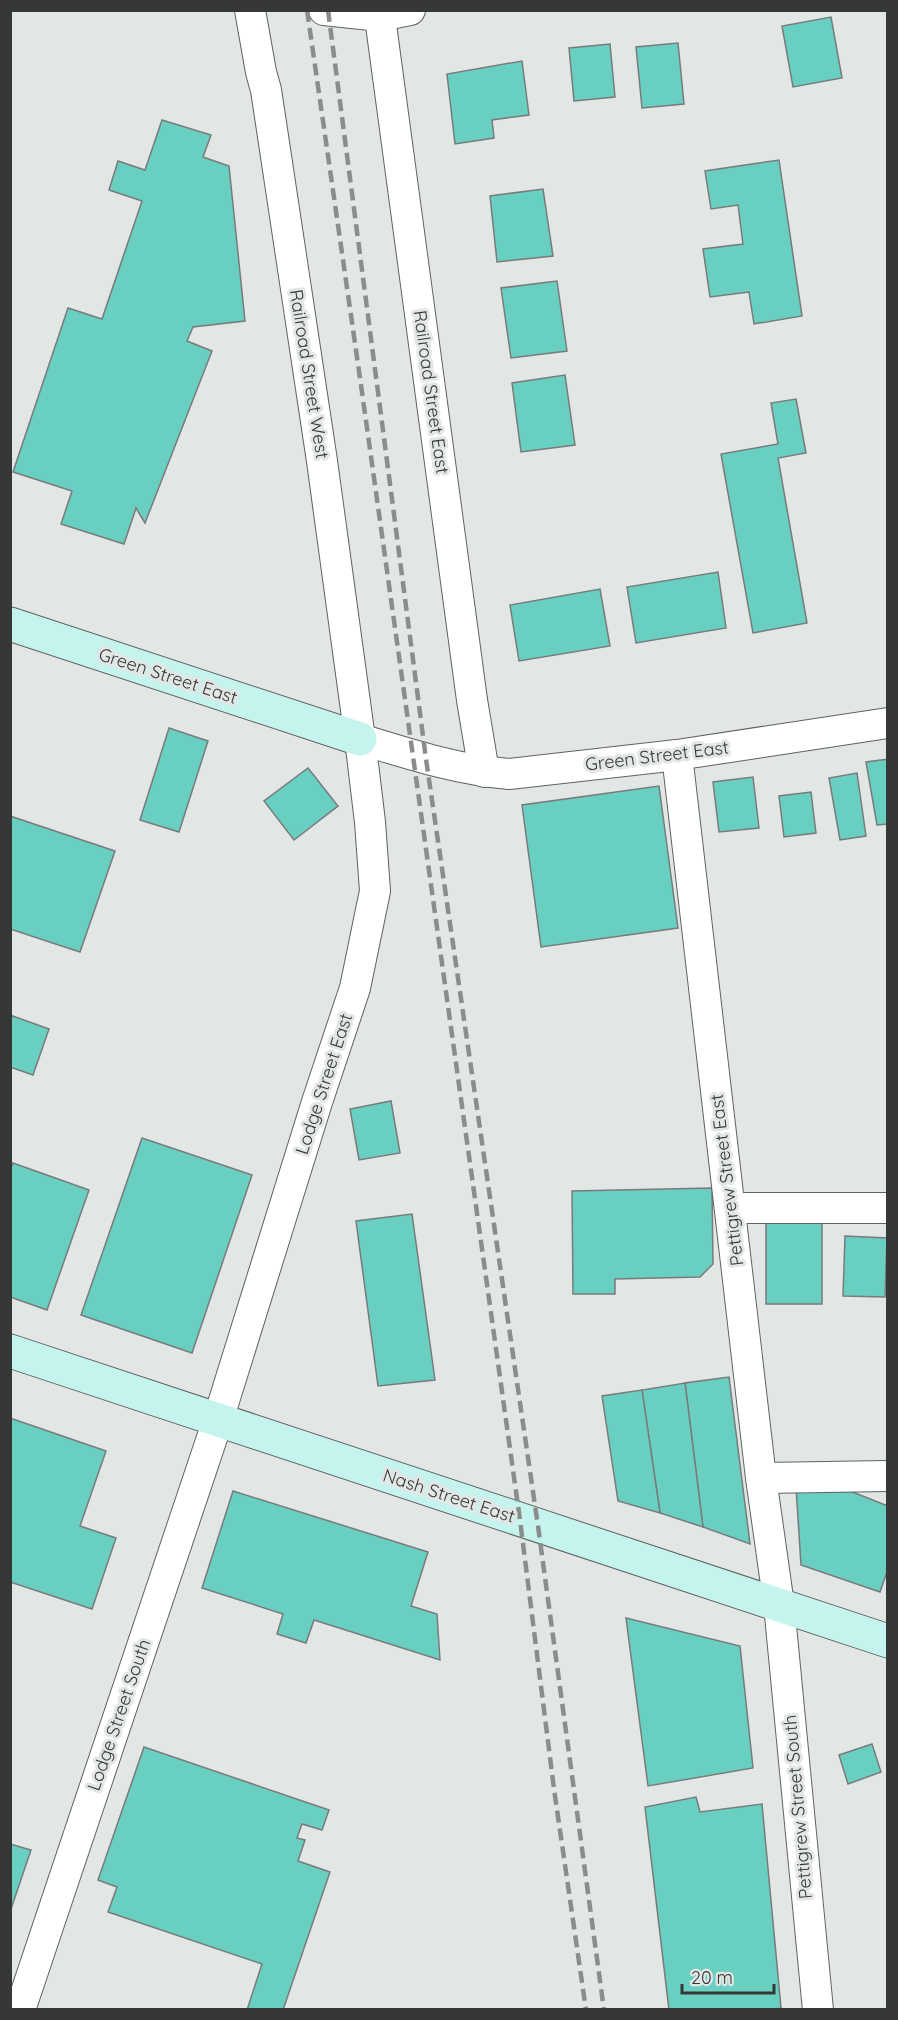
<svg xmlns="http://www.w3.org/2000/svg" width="898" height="2020" viewBox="0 0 898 2020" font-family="Quicksand,sans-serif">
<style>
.building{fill:#69cfc1;stroke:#787b7b;stroke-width:1.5}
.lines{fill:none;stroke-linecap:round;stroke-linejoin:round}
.street-casing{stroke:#5f6261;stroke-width:32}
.secondary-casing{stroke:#5f6261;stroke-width:35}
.street{stroke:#fff;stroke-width:30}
.secondary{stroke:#c5f4ee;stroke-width:33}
.rail{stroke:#8a8d8c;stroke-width:4.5;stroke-dasharray:12 6;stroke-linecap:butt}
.labels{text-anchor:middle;stroke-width:6;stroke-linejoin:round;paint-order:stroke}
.street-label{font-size:18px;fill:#363737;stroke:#e2e6e5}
</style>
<rect width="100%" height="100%" fill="#e2e6e5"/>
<g class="building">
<path d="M831 17 842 78 793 87 782 26Z"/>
<path d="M678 43 684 104 642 108 636 47Z"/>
<path d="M610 44 615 97 574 101 569 48Z"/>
<path d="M522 61 529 115 492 120 494 138 455 144 447 74Z"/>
<path d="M162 120 211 135 203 157 229 166 245 321 193 327 187 341 212 351 145 523 136 508 124 544 61 524 72 491 13 472 68 308 102 319 142 201 109 190 118 161 145 170Z"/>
<path d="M779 160 802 316 754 324 749 292 710 297 703 249 743 244 738 205 711 209 705 171Z"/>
<path d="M543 189 553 256 497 262 490 196Z"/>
<path d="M557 281 567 351 511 358 501 288Z"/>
<path d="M565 375 575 445 521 452 512 383Z"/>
<path d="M796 399 806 453 778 458 807 623 753 633 721 454 778 444 771 403Z"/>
<path d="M718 572 726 628 636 643 627 587Z"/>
<path d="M600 589 610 646 519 661 510 605Z"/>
<path d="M169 728 208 741 179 832 140 820Z"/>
<path d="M888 759V824L877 825 866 762Z"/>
<path d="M308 768 338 806 294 840 264 801Z"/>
<path d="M857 773 866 836 840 840 829 778Z"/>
<path d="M753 777 759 828 719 832 713 782Z"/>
<path d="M659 786 678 928 541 947 522 805Z"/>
<path d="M811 792 816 833 784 837 779 796Z"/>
<path d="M10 816 115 851 80 952 10 929Z"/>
<path d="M10 1015 49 1029 33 1075 10 1067Z"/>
<path d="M391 1101 400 1153 359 1160 350 1109Z"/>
<path d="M142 1138 252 1175 192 1353 81 1315Z"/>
<path d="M13 1163 89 1190 47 1310 10 1297V1170Z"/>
<path d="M712 1188 713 1264 700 1277 615 1279V1294H573L572 1191Z"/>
<path d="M412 1214 435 1380 378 1386 356 1221Z"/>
<rect x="766" y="1221" width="56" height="83"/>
<path d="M845 1236 887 1238 885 1297 843 1296Z"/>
<path d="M729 1377 750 1544 703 1527 685 1383Z"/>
<path d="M685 1383 703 1527 660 1513 642 1390Z"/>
<path d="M642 1390 660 1513 618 1501 602 1396Z"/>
<path d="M10 1418 106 1451 80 1526 116 1538 92 1609 10 1582Z"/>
<path d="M796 1487 850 1491 888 1506V1569L880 1592 801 1565Z"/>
<path d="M233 1491 428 1552 411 1606 437 1614 440 1660 314 1620 306 1643 277 1634 283 1614 202 1588Z"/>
<path d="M626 1618 740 1646 753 1768 648 1786Z"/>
<path d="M872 1744 881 1772 848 1784 839 1755Z"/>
<path d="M144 1747 329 1810 322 1830 302 1824 297 1838 305 1840 298 1861 330 1872 283 2010H247L262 1964 108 1912 117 1887 98 1880Z"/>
<path d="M696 1797 700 1812 762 1804 781 2008 770 2010H669L645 1807Z"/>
<path d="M10 1844 31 1850 10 1912Z"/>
</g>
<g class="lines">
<g class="street-casing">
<g id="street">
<path d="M324 10 380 16 410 10"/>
<path d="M379 10 472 700 484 772"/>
<path d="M360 739C409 754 458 770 509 774L677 755 888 723"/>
<path d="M677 755 761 1478 779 1605 818 2010"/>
<path d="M731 1208H888"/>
<path d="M761 1478 888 1476"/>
<path d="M20 2010 218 1420 317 1102 355 988 375 891 370 822 360 739 322 461 266 90 261 72 250 10"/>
</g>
</g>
<g class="secondary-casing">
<g id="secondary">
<path d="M10 624 360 739"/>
<path d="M10 1351 888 1641"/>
</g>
</g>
<use href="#street" class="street"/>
<use href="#secondary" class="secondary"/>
<g class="rail">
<path d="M307 10 360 378 520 1520 554 1789 586 2010"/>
<path d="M328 10 426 759 538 1526 604 2010"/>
</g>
</g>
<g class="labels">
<g class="street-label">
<text transform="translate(309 374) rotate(81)" y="6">Railroad Street West</text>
<text transform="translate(431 392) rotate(82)" y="6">Railroad Street East</text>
<text transform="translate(168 676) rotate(18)" y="6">Green Street East</text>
<text transform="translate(657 756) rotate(-7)" y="6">Green Street East</text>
<text transform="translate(324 1084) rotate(-72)" y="6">Lodge Street East</text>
<text transform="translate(727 1180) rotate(-97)" y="6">Pettigrew Street East</text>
<text transform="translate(449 1496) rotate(18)" y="6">Nash Street East</text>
<text transform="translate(119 1715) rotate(-71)" y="6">Lodge Street South</text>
<text transform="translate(798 1807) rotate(-95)" y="6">Pettigrew Street South</text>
</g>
</g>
<rect width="898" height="2020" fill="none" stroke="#363737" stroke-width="24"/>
<path d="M682 1984v9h92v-9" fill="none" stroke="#363737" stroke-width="3"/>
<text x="691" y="1984" font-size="18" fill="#363737" stroke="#e2e6e5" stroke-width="4.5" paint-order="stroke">20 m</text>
</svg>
